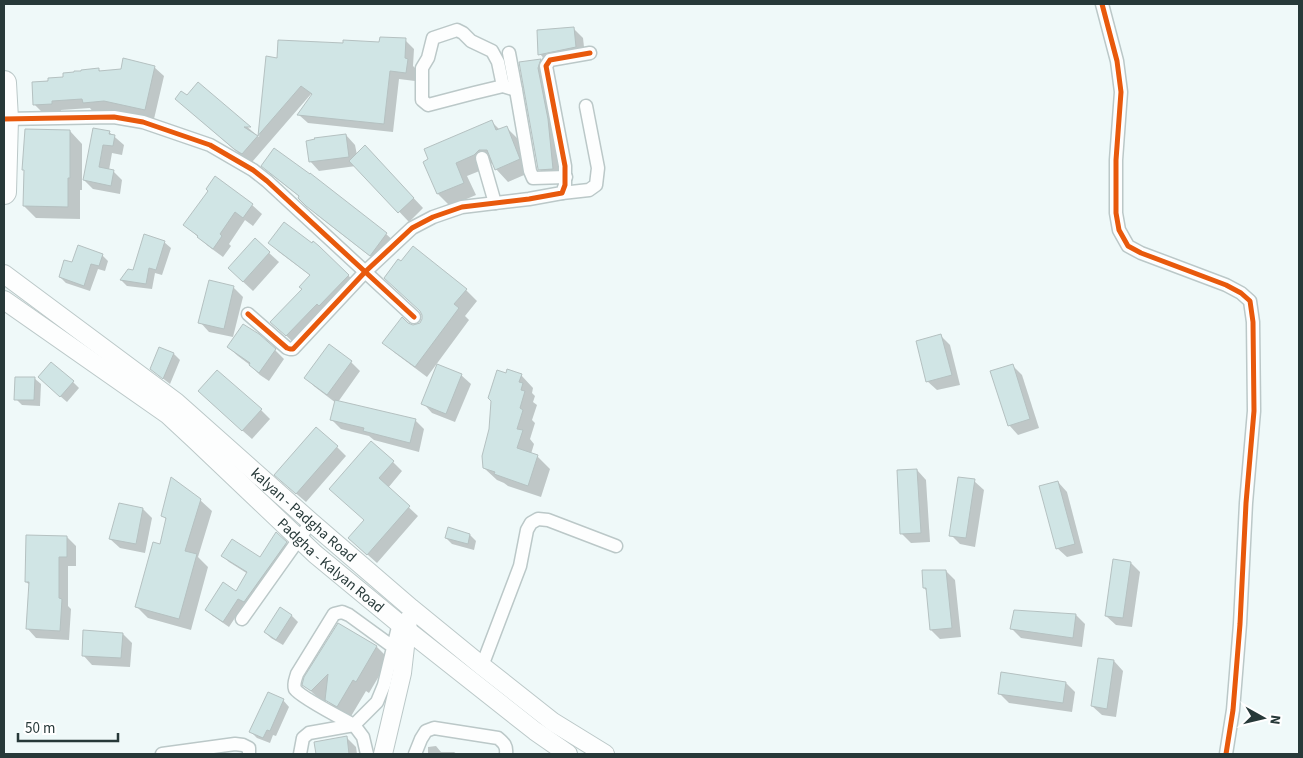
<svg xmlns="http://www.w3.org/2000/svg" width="1303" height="758" viewBox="0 0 1303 758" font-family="'Source Sans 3',sans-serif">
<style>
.shadow{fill:#0003}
.building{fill:#d0e5e5;stroke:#b5c1c1}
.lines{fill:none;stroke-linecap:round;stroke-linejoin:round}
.street-casing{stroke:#bbc8c8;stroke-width:15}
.secondary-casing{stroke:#bbc8c8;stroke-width:20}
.highway-casing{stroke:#bbc8c8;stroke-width:26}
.street{stroke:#fdfefe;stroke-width:12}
.secondary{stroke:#fdfefe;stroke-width:18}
.highway{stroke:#fdfefe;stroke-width:24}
.cycleway-casing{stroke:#fff;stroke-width:8}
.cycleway{stroke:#e8590c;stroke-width:5}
.labels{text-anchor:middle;stroke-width:5;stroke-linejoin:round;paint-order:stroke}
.street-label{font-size:15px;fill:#273939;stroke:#fff}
</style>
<rect width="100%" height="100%" fill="#eff9f9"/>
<g class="shadow">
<path d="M574 29 583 38 585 56 549 64 540 54Z"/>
<path d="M405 40 414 49 413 66 416 69 415 81 399 79 393 132 308 123 299 115 313 96 311 94 252 162 244 158 185 107 187 97 198 84 259 137 267 58 278 59 344 44 381 43Z"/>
<path d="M540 61 549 70 562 178 549 179 539 169 520 63Z"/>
<path d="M154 67 164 76 154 119 114 110 93 112 90 108 61 110V113L44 114 35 105 33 83 65 78 99 70 101 72Z"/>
<path d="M491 121 500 130 506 127 519 140 531 172 508 182 496 169 493 162 487 168 467 176 476 195 450 206 438 194 425 162Z"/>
<path d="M70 131 82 144V190H80V219L36 218 24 206Z"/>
<path d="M109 132 124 145 122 155 112 153 109 170 113 171 122 180 120 194 93 189 84 180Z"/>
<path d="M346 135 355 145 357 155 374 156 423 208 409 222 356 166 319 171 310 161Z"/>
<path d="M262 166 312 176 386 234 396 243 380 264 317 215 299 198 300 197 272 175Z"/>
<path d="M252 205 262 214 253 226 245 220 229 244 231 246 223 257 208 246 185 225Z"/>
<path d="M255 240 279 262 253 291 239 278Z"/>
<path d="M164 242 171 248 162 275 155 273 152 289 127 286 121 280 133 271Z"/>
<path d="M270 243 312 245 319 247 358 285 296 345 272 322 303 290 311 276 279 252Z"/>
<path d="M102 255 108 261 105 271 98 269 90 291 66 283 60 277 73 264Z"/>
<path d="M401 263 466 290 477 301 465 316 469 320 427 377 395 353 384 342 408 324 413 326 420 324 423 320V315Z"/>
<path d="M234 288 243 297 233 337 209 332 200 322Z"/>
<path d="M941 336 950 345 960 385 937 390 927 381Z"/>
<path d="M228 347 275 350 284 359 269 381 260 375 250 365 238 356Z"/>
<path d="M160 349 174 354 180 360 170 384 151 369Z"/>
<path d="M351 362 360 371 338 402 415 420 424 429 419 452 374 440 369 436 341 429 332 420 336 403 315 387 306 378Z"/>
<path d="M1012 365 1022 375 1039 428 1018 435 1009 425Z"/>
<path d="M506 374 521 375 533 388 532 393 535 396 533 402 537 405 532 420 535 423 530 439 534 444 531 454 537 456 550 469 541 497 508 486 504 483 497 480 484 468Z"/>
<path d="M461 375 471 384 455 422 432 413 423 403Z"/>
<path d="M34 378 41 384 40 406 22 405 16 399Z"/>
<path d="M73 382 79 388 67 402 45 383Z"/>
<path d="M209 401 261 410 270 419 252 439Z"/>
<path d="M337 447 346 456 306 502 285 484Z"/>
<path d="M393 462 402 471 388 488 418 516 377 563 359 547 365 520 340 498Z"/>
<path d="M917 470 926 480 930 542 911 543 901 533Z"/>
<path d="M974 481 984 490 975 547 960 544 951 535Z"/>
<path d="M1058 482 1067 492 1083 553 1067 557 1057 548Z"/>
<path d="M200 500 212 511 198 557 208 567 191 630 148 618 137 607 161 545 167 520 162 515Z"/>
<path d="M143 509 152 518 145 553 120 548 110 539Z"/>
<path d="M276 533 292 549 250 608 244 604 229 627 213 616 207 610 236 592 248 574 229 562 223 556 260 559Z"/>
<path d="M470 535 476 541 474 550 452 544 446 538Z"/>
<path d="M67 537 76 546V566H68V606L71 609 69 640 36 638 27 628 30 585 26 582Z"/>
<path d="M1131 563 1140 572 1132 627 1116 625 1106 616Z"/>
<path d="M946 571 955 580 961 637 940 639 931 630 927 591 924 588Z"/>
<path d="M280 609 292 616 298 622 283 645 271 638 265 632Z"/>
<path d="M1015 611 1076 615 1085 624 1082 647 1021 638 1011 628Z"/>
<path d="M339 624 377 647 389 659 369 693 366 691 350 718 339 712 327 700 324 703 304 685Z"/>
<path d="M123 634 132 643 130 667 92 665 83 655Z"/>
<path d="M1099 659 1114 661 1123 671 1116 717 1102 715 1092 706Z"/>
<path d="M1066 683 1075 692 1072 712 1009 703 999 693Z"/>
<path d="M268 693 283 700 289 707 276 736 273 735 270 743 257 738 251 732Z"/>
<path d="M346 737 356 747 357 754H318L316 742Z"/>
<path d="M436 746 441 752H454L457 754H428V747Z"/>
</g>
<g class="building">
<path d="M574 27 576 47 538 55 537 30Z"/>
<path d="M380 37 406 38 405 58 408 59 406 73 390 71 384 124 297 115 312 94 301 86 242 154 234 149 175 99 181 91 187 95 198 82 251 127H244L258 136 266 56 277 58 278 40 343 43V40L379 42Z"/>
<path d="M123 58 155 66 145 110 104 101 83 103 82 99 52 101V104L33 105 32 82 48 81V78L63 77V73L74 72V71H81V70L99 68V71L121 69Z"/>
<path d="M541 59 538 68 548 119 553 169 538 170V169L519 62Z"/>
<path d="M492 120 496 130 507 126 520 159 495 170 487 150H479L474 155 456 163 464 183 437 194 423 162 428 159 424 149Z"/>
<path d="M93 128 110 131 109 134 115 135 113 146 103 145 99 167 114 170 111 186 83 180Z"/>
<path d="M25 129 70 130V178H68V207L23 206 24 170H22Z"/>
<path d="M346 134 349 157 309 162 306 141 315 139 314 138Z"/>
<path d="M365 145 414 198 398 213 349 161Z"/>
<path d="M274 148 310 174V173L387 233 370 256 306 206 298 198 299 196 261 166Z"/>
<path d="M215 176 253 204 243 218 235 212 220 234 222 236 213 249 197 237 198 236 183 225 208 191 206 189Z"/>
<path d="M284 222 312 243 313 241 319 246 349 275 319 306 317 304 286 336 270 322 302 289 299 287 310 275 268 243Z"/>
<path d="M144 234 165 241 156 270 149 268 146 284 120 280 128 269 133 270Z"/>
<path d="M255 238 270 252 243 282 228 268Z"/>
<path d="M78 245 103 254 99 266 91 264 84 286 59 277 64 260 72 262Z"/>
<path d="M413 246 467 289 454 304 459 308 415 367 382 343 402 317 408 323 413 325 420 323 422 319V315L420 311 384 278 398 259 401 261Z"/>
<path d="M209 280 234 286 224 329 198 323Z"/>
<path d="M243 324 259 334 276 349 259 373 249 365 250 363 227 347Z"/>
<path d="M941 334 952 375 926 382 916 341Z"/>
<path d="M329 344 352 361 327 395 304 378Z"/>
<path d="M159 347 174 353 163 379 150 369Z"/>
<path d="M51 362 74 381 60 397 38 377Z"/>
<path d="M437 364 462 374 446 414 421 404Z"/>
<path d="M1013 364 1030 419 1008 426 990 371Z"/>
<path d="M507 369 522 374 519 382 523 383 521 390 525 391 520 408 523 410 517 429 523 430 517 448 538 455 528 486 494 474 495 472 483 468 482 456 489 429 491 401 488 398 497 370 506 373Z"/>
<path d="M217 370 262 409 242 431 198 391Z"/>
<path d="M15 377H35L34 400H14Z"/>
<path d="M335 400 416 419 410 443 363 431 364 428 330 420Z"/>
<path d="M316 427 338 446 296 494 274 475Z"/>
<path d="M371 441 394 461 379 478 410 506 367 555 348 538 364 520 329 489Z"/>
<path d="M917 469 921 533 900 534 897 470Z"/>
<path d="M171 477 201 499 185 551 197 554 179 619 135 607 153 542 160 544 166 518 161 516Z"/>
<path d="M958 477 975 479 966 538 949 536Z"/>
<path d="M1058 481 1075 544 1056 549 1039 486Z"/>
<path d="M119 503 143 508 136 544 109 539Z"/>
<path d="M448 527 470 534 468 544 445 538Z"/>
<path d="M276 532 287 542 244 602 238 599 223 622 205 610 223 582 236 591 247 572 221 556 232 539 260 557Z"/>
<path d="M26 535 67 536V557H59V598L62 599 60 631 26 629 29 582H25Z"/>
<path d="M1113 559 1131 562 1123 618 1105 616Z"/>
<path d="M922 570H946L952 628 930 630 926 588H923Z"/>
<path d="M280 607 292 615 276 640 264 632Z"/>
<path d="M1014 610 1076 614 1073 638 1010 629Z"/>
<path d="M338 623 377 646 356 682 353 680 337 707 325 700 328 674 311 691 302 685 304 677Z"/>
<path d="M83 630 123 633 121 658 82 656Z"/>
<path d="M1098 658 1114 660 1107 709 1091 706Z"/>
<path d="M1001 672 1066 682 1063 703 998 694Z"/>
<path d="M268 692 284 699 270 731 267 730 263 738 249 732Z"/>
<path d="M347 736 349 754H316L314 742Z"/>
</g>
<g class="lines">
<g class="street-casing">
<g id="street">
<path d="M1102 4 1117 61 1121 92 1116 160V213L1119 230 1128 246 1141 253 1226 285 1241 293 1250 301 1253 322 1254 411 1246 503 1240 624 1233 710 1226 754"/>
<path d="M509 53 516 90 530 171 533 178 566 177"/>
<path d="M503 86 498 62 492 51 471 41 463 33 457 30 433 38 428 58 422 68V100L428 105 474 93 503 86 516 90"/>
<path d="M4 119 114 117 143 122 210 145 253 170 267 181 414 317"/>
<path d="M482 158 495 203"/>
<path d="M562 193 589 190 596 185 598 168 586 106"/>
<path d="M248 314 287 348 290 349H293L365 272 412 228 433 217 462 207 529 199 562 193 565 185V166L546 66 550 60 590 53"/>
<path d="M242 619 311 522"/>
<path d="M393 647 349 615 342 612 334 614 297 674C296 678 293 684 295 689 300 697 343 719 354 725L377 702 384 685 399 623"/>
<path d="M482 666 520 566 527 530 531 523 538 519 548 520 616 546"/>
<path d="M162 754 235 744 243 745 249 748V754"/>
<path d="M300 754 303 738 309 733 354 725 363 737 367 754"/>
<path d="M415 754 421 739 426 731 434 728 498 738C504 743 507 746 506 754"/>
</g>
</g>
<g class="secondary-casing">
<g id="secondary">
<path id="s1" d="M4 274 176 402 311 522 411 608 482 666 553 722 605 754"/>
<path id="s2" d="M4 300 167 414 195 440 315 554 407 630 535 731 568 754"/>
<path d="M383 754 402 673 408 620"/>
</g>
</g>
<g class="highway-casing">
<path id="highway" d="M4 83 6 119 4 192"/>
</g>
<use href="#street" class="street"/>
<use href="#secondary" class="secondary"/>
<use href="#highway" class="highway"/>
<g class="cycleway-casing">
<g id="cycleway">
<path d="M1102 4 1117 61 1121 92 1116 160V213L1119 230 1128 246 1141 253 1226 285 1241 293 1250 301 1253 322 1254 411 1246 503 1240 624 1233 710 1226 754"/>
<path d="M4 119 114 117 143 122 210 145 253 170 267 181 414 317"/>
<path d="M248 314 287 348 290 349H293L365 272 412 228 433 217 462 207 529 199 562 193 565 185V166L546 66 550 60 590 53"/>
</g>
</g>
<use href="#cycleway" class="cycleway"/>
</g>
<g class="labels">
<g class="street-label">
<text dy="5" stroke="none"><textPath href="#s1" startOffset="385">kalyan - Padgha Road</textPath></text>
<text dy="5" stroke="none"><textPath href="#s2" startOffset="422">Padgha - Kalyan Road</textPath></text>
</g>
</g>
<rect width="1303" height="758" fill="none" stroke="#273939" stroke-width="10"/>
<g transform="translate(1263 718) rotate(98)" stroke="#ffffff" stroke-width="4" paint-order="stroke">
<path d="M0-4L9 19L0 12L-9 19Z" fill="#273939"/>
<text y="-8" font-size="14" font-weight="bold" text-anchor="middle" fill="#273939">N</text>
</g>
<path d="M18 733v8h100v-8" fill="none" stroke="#273939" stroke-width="2.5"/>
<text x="25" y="733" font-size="15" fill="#273939" stroke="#ffffff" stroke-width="4" paint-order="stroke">50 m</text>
</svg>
